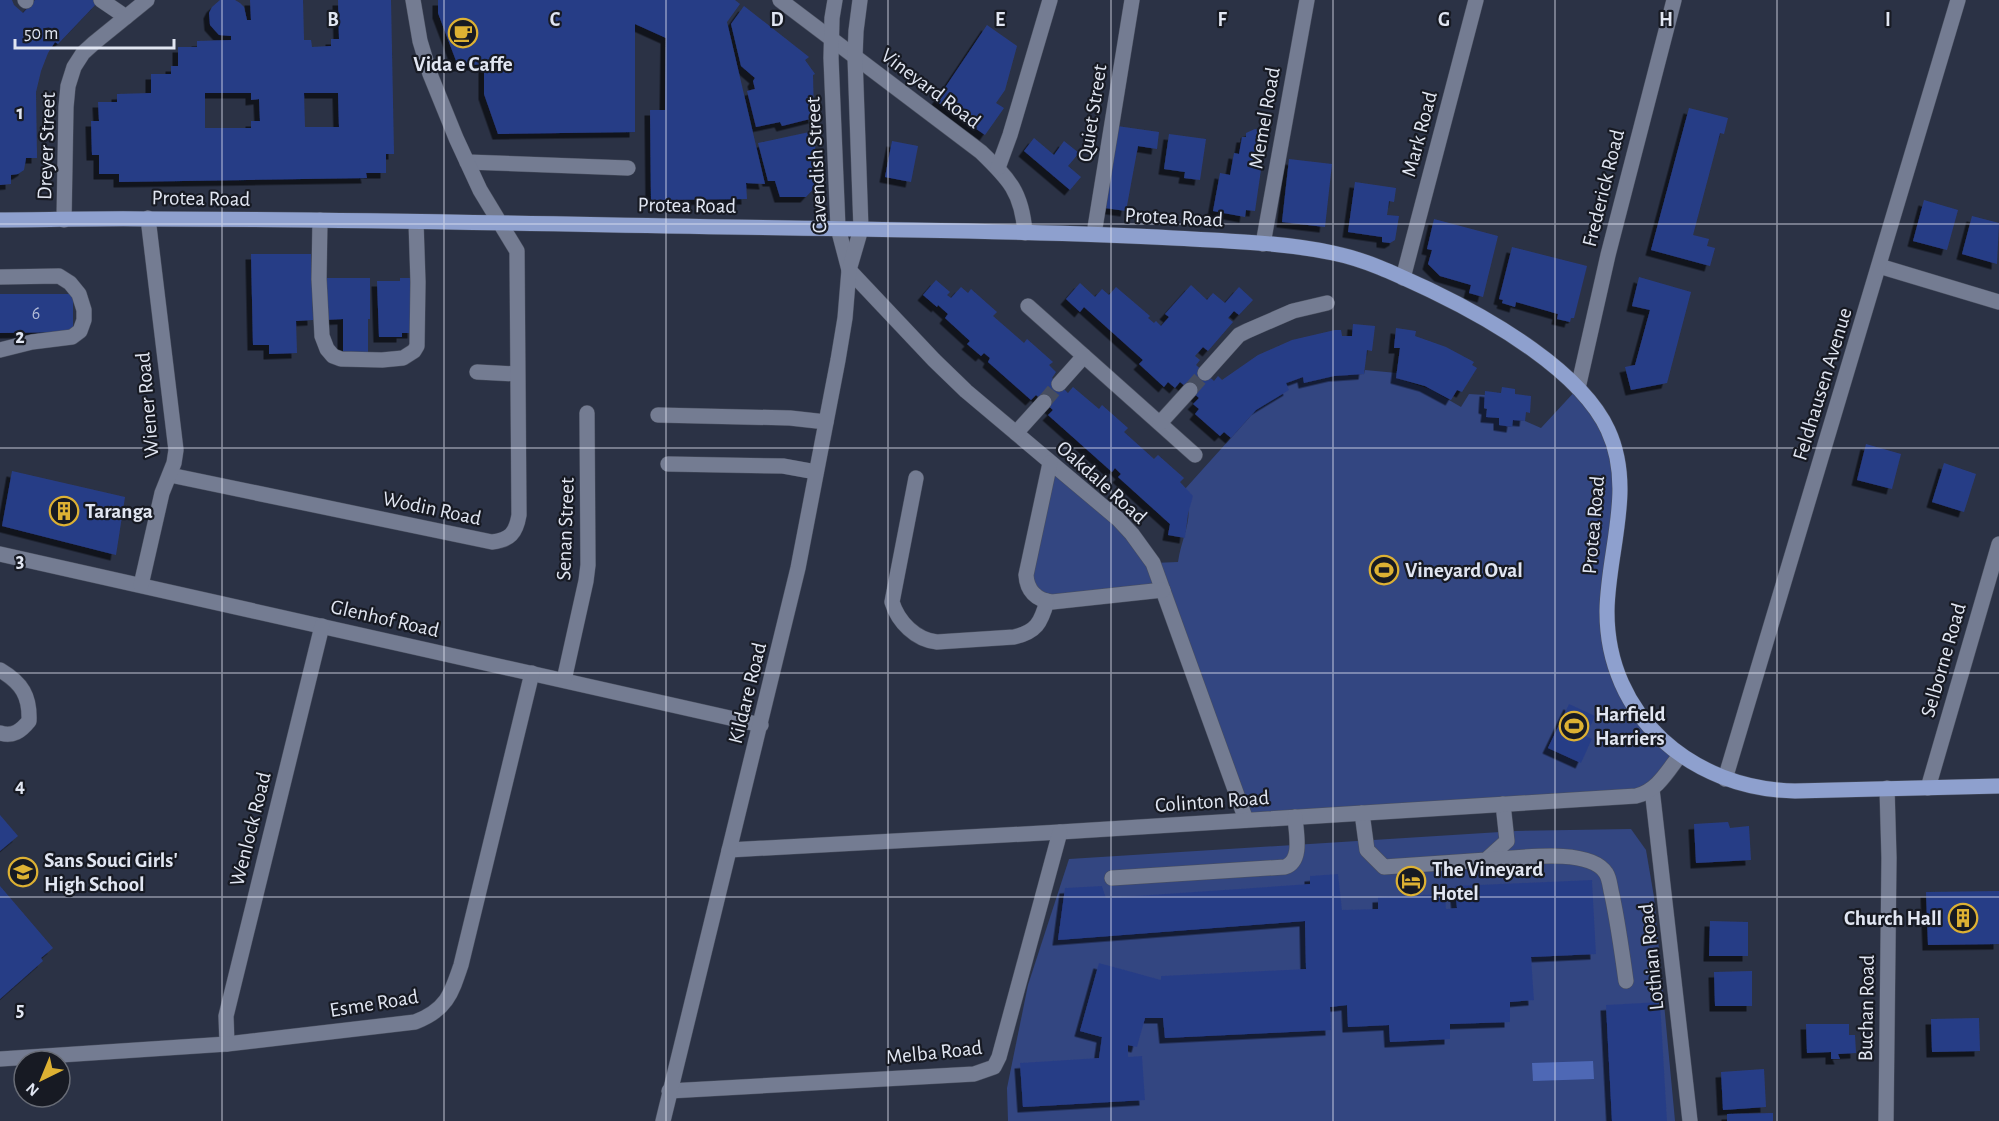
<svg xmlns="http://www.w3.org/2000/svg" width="1999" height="1121" viewBox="0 0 1999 1121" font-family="'Alegreya Sans',sans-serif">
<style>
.green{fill:#334681}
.water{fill:#4e68b5}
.building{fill:#283d86;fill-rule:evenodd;filter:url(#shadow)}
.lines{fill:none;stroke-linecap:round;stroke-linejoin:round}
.minor-tunnel{stroke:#464d5f;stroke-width:15;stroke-dasharray:15 8;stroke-linecap:butt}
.minor-casing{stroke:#494f5f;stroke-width:16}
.major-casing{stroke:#494f5f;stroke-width:16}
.path{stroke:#676d7e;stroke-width:4;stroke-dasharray:3 4.5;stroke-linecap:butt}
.minor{stroke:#747c92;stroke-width:15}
.major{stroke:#8ea0ce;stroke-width:15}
.grid{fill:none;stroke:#e1e6f2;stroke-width:1.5;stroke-opacity:0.55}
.labels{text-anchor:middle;stroke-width:4.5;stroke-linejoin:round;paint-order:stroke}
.number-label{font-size:18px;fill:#b3bcd7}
.poi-label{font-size:21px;font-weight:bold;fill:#e1e6f2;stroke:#171a23;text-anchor:start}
.street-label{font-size:21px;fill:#e1e6f2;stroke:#171a23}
.grid-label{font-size:20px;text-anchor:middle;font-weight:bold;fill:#e1e6f2;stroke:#171a23;stroke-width:4.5;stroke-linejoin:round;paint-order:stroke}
</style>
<defs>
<filter id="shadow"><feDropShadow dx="-5.5" dy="5.5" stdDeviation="0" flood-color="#0009"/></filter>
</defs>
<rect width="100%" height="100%" fill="#2b3245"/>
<g class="green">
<path d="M1365 370 1397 373 1396 378 1430 389 1461 407 1469 394 1485 395 1484 408 1487 409 1486 417 1499 418V425L1512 427 1513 420 1525 421 1541 428 1578 388 1618 459 1607 602 1627 692 1680 755 1645 794 1246 820 1163 591 1049 602 1026 575 1050 463 1153 563 1178 562C1182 534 1195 520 1185 489L1256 410 1288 390 1286 383 1303 377 1305 383 1334 376 1364 374Z"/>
<path d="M1631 829 1646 850 1654 897 1675 1121H1008L1007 1088 1028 985 1069 859 1516 831Z"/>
</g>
<path class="water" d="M1593 1061 1594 1079 1533 1081 1532 1063Z"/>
<g class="building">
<path d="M0 0H12L14 5 23 13 35 0H93L97 3 58 44 55 42 48 53 41 71 36 92 37 158H26L24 170 18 174 11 175V184L0 185Z"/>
<path d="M220 0H235L240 3 244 7 247 20H251L250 0H303L304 40H311L312 47 331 46V39H339L338 0H391L394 154H386V173H366L367 178 119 182V174H99V155H92L91 121H99L98 102H117V94L151 93V74H171V66H178V47H197V41L231 40V36L219 35 210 25 209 13 212 7ZM205 93H251V100L259 99 260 121H251V128H205ZM304 93H338L339 127H305Z"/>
<path d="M438 0H735L740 4 727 22 765 184 746 183 747 199 651 200 650 110H665L666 38 635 24V132L498 134 484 94V64L458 66 438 13Z"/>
<path d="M744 6 809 57 805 60 815 74 813 75 814 118 782 126 780 122 756 127 747 91 755 89 753 81 755 78 741 66 731 24Z"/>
<path d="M987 25 1017 46 1005 90 996 103 1004 108 985 135 936 101Z"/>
<path d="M1689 108 1728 118 1724 134 1720 133 1693 235 1709 239 1707 246 1715 248 1710 266 1651 250Z"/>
<path d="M1117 126 1159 132 1157 149 1138 146 1126 211 1105 208Z"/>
<path d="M1255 129 1264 131 1262 142H1265L1255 211 1246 210 1245 217 1213 211 1220 173 1230 175 1234 153 1239 154 1242 137H1246V133Z"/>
<path d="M814 131 818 184 806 197H780L775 181H768L758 143Z"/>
<path d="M1169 134 1206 139 1200 180 1184 178 1185 172 1164 169Z"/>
<path d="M1034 138 1054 155 1064 141 1079 153 1068 166 1081 177 1070 190 1024 151Z"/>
<path d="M892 141 918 146 911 182 885 177Z"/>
<path d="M1289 159 1332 164 1325 227 1282 222Z"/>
<path d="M1355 182 1396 188 1394 202 1389 201 1387 215 1399 216 1395 240 1390 243 1382 242V237L1348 232Z"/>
<path d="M1924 200 1958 210 1947 250 1913 241Z"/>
<path d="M1972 216 1999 223 1997 264 1962 254Z"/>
<path d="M1434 219 1498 236 1483 297 1469 293 1471 285 1440 276 1428 264 1432 250 1427 249Z"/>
<path d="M1512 247 1587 266 1574 318H1571L1570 322 1557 319 1558 314 1516 302 1515 307 1502 303 1503 300 1499 299Z"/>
<path d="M251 254H311L313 320 296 321 297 353 269 354V345H253Z"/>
<path d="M1639 277 1691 292 1667 383 1631 390 1625 367 1635 365 1650 310 1632 306Z"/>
<path d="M323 278H370V319H368V355H343V319L324 320Z"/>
<path d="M400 278H410V280H413V333H402V337H379L377 281H400Z"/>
<path d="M936 280 950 292 947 295 951 298 961 287 968 293 971 289 997 312 993 316 1024 343 1027 339 1053 362 1049 365 1056 372 1052 378 1059 384 1068 393 1073 387 1099 409 1102 405 1128 428 1124 432 1154 459 1158 455 1184 478 1180 482 1193 496 1188 514 1185 538 1168 535 1170 524 1118 477 1121 474 1115 468 1112 472 1048 415 1053 410 1036 395 1031 400 988 362 990 358 984 353 981 356 967 344 970 341 945 318 948 314 938 305 937 307 923 295Z"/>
<path d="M1080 283 1095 297 1102 289 1109 295 1116 287 1150 316 1148 318 1154 323 1156 321 1161 326 1169 317 1165 314 1191 285 1207 300 1213 293 1225 303 1239 287 1253 300 1239 315 1234 311 1228 318 1233 322 1208 351 1203 347 1195 356 1200 360 1196 365 1214 381 1218 376 1222 380 1258 355 1292 340 1335 330H1341L1342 336H1352L1353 324 1375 326 1372 351 1367 350 1364 374 1334 376 1304 383 1303 377 1292 381 1286 383 1289 390 1256 410 1231 438 1224 432 1220 436 1195 414 1199 409 1193 404 1199 398 1190 390 1180 382 1175 388 1168 382 1164 387 1139 364 1143 360 1084 307 1080 312 1066 299Z"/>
<path d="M0 294H73V332L0 333Z"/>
<path d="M1396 328 1416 331 1415 336 1446 347 1474 362 1472 365 1477 368 1462 392 1457 390 1451 400 1425 386 1396 378 1400 348H1394Z"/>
<path d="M1502 387 1515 389V394L1531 396 1530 413 1526 412 1525 421 1513 420 1512 427 1499 425V418L1486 417 1487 409 1484 408 1485 391 1501 393Z"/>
<path d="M1866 444 1901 454 1892 489 1857 480Z"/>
<path d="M1944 463 1976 474 1964 512 1932 502Z"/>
<path d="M12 471 125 497 116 555 2 526Z"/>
<path d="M1569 704 1595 716 1586 736 1592 739 1581 763 1548 748Z"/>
<path d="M0 815 18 836 0 851Z"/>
<path d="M1728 822 1730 828 1749 826 1751 860 1696 863 1694 824Z"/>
<path d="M1338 874 1342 910 1378 909V897L1445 894 1446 909 1457 908 1455 886 1592 880 1596 954 1531 957 1534 1000 1510 1002V1022L1450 1024V1039L1390 1042 1389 1025 1348 1027 1347 1005 1330 1007 1331 1030 1165 1038 1163 1018H1145L1137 1047 1128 1045V1057L1142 1056 1145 1100 1023 1107 1020 1063 1099 1058 1102 1037 1080 1031 1099 963 1161 980V976L1306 969 1305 921 1058 940 1065 888 1102 886 1106 898 1310 884V876Z"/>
<path d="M0 886 53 948 41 958 43 961 0 999Z"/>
<path d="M1999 891V944L1928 945 1926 892Z"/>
<path d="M1710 921 1748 922V956H1709Z"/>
<path d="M1752 971V1006H1715L1714 972Z"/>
<path d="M1660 1002 1667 1121H1612L1606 1005Z"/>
<path d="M1979 1018 1980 1051 1932 1052 1931 1019Z"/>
<path d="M1806 1024H1849V1035H1855L1856 1053 1838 1054 1840 1059H1831V1052L1807 1053Z"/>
<path d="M1764 1069 1766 1107 1723 1110 1721 1072Z"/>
<path d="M1773 1113V1121H1727V1114Z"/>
</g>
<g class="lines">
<g class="minor-tunnel">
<path d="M1190 390 1205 373"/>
<path d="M1044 402 1059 384"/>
</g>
<g class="minor-casing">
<g id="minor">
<path d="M25 0 26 1"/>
<path d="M101 0 126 17"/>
<path d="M780 0 981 152C1009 179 1022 192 1025 233"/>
<path d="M835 0 832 18 831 58 838 228 849 270 934 360 966 391 1118 519 1132 534 1153 563 1246 820"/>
<path d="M467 162 628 168"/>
<path d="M998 168 1010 135 1050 0"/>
<path d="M64 220 66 107 68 86 74 67 83 53 94 43 147 0"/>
<path d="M320 220 319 279 322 336 327 349 333 356 341 359 382 360 403 358 414 351 417 346 418 282 416 222"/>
<path d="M1094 234 1132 0"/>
<path d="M1263 244 1307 0"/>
<path d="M1879 266 1999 302"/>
<path d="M0 277 59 276 70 283 79 294 84 310V320L80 331 72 337 32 342 0 350"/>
<path d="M1403 278 1476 0"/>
<path d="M1028 306 1195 455"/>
<path d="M477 372 517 374"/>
<path d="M1205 373 1239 335 1247 331 1293 311 1327 303"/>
<path d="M1059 384 1084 356"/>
<path d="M1578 388 1608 255 1674 0"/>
<path d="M658 415 790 418 826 422"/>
<path d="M1160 423 1190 390"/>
<path d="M1016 433 1044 402"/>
<path d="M1050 463 1026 575C1027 591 1036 600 1052 602L1163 590"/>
<path d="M668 464 783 466 816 472"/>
<path d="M170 475 492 542C510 540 516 533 519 515L517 251 480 190 456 138 430 74 420 41 413 0"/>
<path d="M916 478 892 602C898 622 916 640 937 642L1014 637C1036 632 1041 623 1047 601"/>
<path d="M0 554 761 725"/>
<path d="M141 585 162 493 174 463 176 450 148 218"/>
<path d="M0 670C22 683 30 696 29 721 21 731 13 737 0 733"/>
<path d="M564 680 586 581 588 565 587 413"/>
<path d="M1725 779 1958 0"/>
<path d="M1928 788 1999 544"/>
<path d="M1652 789 1690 1121"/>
<path d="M1362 813 1367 850 1384 867 1486 860 1507 841 1503 804"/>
<path d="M729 850 1060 832 1636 796C1657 791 1667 772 1680 755"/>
<path d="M1486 860C1513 859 1589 846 1606 873 1610 879 1610 888 1612 895 1618 923 1622 952 1626 981"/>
<path d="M1112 878 1285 867C1303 861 1296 833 1295 817"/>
<path d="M227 1044 226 1016 322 626"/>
<path d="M0 1059 227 1044 415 1022C446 1010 451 995 461 965L532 673"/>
<path d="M669 1091 974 1074 994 1067 999 1057 1060 832"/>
<path d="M663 1121 798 568 838 360 845 318 849 270 861 229 855 57 856 31 860 0"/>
<path d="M1886 1121 1889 858 1887 788"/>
</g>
</g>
<g class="major-casing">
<path id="major" d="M0 220C50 220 100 218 151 219 387 219 624 226 861 229 965 231 1069 232 1173 238 1226 241 1281 242 1333 253 1368 260 1402 277 1434 292 1490 319 1581 371 1608 430 1635 488 1608 550 1607 610 1606 717 1693 789 1795 791L1999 786"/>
</g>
<path class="path" d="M1408 882 1409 896"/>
<use href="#minor" class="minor"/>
<use href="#major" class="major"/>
</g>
<path class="grid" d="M222 0V1121M444 0V1121M666 0V1121M888 0V1121M1111 0V1121M1333 0V1121M1555 0V1121M1777 0V1121M0 224H1999M0 448H1999M0 673H1999M0 897H1999"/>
<defs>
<g id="cafe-ring" transform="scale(1.5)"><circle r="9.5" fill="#171a23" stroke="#ddb133" stroke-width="1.5"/><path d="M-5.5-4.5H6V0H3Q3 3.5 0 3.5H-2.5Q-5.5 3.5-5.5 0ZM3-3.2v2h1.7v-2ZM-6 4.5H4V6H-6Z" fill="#ddb133"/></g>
<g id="building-ring" transform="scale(1.5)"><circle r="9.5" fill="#171a23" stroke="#ddb133" stroke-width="1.5"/><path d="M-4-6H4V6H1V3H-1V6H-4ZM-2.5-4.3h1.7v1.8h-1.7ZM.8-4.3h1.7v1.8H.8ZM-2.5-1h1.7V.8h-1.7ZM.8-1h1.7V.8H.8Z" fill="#ddb133"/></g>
<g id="stadium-ring" transform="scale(1.5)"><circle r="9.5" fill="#171a23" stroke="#ddb133" stroke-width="1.5"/><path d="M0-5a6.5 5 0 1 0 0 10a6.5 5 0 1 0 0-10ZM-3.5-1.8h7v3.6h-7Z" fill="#ddb133"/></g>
<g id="school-ring" transform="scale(1.5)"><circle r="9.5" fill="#171a23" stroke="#ddb133" stroke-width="1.5"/><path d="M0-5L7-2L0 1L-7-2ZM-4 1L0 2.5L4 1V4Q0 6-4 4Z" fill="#ddb133"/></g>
<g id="hotel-ring" transform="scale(1.5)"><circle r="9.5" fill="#171a23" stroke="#ddb133" stroke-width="1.5"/><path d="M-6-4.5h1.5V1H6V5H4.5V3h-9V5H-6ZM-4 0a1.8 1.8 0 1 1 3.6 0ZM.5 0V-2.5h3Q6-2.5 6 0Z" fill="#ddb133"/></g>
</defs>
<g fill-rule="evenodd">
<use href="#cafe-ring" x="463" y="33"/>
<use href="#building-ring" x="64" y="511"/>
<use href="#stadium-ring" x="1384" y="570"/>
<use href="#stadium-ring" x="1574" y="726"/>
<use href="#school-ring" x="23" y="872"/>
<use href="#hotel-ring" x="1411" y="881"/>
<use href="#building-ring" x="1963" y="918"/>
</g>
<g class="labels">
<g class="number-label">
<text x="36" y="319">6</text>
</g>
<g class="poi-label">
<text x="463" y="71" text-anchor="middle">Vida e Caffe</text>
<text x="85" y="518">Taranga</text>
<text x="1405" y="577">Vineyard Oval</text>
<text x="1595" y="721">Harfield<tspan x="1595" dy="24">Harriers</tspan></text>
<text x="44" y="867">Sans Souci Girls'<tspan x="44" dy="24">High School</tspan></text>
<text x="1432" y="876">The Vineyard<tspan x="1432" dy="24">Hotel</tspan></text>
<text x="1942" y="925" text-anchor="end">Church Hall</text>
</g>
<g class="street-label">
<text transform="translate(931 88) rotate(37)" y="7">Vineyard Road</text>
<text transform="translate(1092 113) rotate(-81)" y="7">Quiet Street</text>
<text transform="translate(1264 118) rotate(-80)" y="7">Memel Road</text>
<text transform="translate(1419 134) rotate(-75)" y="7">Mark Road</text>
<text transform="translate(46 146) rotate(-88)" y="7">Dreyer Street</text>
<text transform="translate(816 165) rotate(-93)" y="7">Cavendish Street</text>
<text transform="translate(1603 188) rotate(-76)" y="7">Frederick Road</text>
<text transform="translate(201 198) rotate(1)" y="7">Protea Road</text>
<text transform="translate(687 205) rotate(1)" y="7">Protea Road</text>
<text transform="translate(1174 217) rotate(3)" y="7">Protea Road</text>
<text transform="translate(1822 384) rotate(-73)" y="7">Feldhausen Avenue</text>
<text transform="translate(147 405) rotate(-95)" y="7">Wiener Road</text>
<text transform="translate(1102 482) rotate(42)" y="7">Oakdale Road</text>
<text transform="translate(432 508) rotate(12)" y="7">Wodin Road</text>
<text transform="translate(1593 525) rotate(-85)" y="7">Protea Road</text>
<text transform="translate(565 529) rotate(-88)" y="7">Senan Street</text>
<text transform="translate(385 618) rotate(13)" y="7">Glenhof Road</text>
<text transform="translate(1943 660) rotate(-74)" y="7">Selborne Road</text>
<text transform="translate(747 693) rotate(-76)" y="7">Kildare Road</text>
<text transform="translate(1212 801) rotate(-4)" y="7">Colinton Road</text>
<text transform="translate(250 829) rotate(-76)" y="7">Wenlock Road</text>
<text transform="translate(1651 957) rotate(-96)" y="7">Lothian Road</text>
<text transform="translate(374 1003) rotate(-9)" y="7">Esme Road</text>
<text transform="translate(1866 1008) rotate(-89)" y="7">Buchan Road</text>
<text transform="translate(934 1052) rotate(-6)" y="7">Melba Road</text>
</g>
</g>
<g class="grid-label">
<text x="333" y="26">B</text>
<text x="555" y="26">C</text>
<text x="777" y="26">D</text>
<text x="1000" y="26">E</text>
<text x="1222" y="26">F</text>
<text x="1444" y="26">G</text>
<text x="1666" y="26">H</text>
<text x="1888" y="26">I</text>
<text x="20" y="119">1</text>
<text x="20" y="343">2</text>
<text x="20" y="567">3</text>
<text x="20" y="792">4</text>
<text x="20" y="1016">5</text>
</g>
<g transform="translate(42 1079) rotate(223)"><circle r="28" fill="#171a23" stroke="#686c76" stroke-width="1.5"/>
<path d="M0-4.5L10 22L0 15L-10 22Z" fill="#ddb133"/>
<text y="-9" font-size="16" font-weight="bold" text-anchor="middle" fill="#e1e6f2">N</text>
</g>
<path d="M15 39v9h159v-9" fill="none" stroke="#e1e6f2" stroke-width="3"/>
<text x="24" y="39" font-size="18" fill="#e1e6f2" stroke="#171a23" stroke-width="4.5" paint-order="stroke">50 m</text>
</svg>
